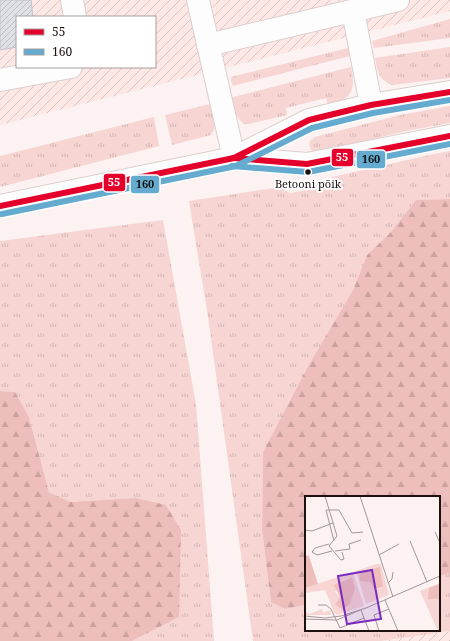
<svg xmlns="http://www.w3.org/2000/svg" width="450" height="641" viewBox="0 0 450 641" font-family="'Noto Serif',serif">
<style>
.industrial{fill:url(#industrial-furrows);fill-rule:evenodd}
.grass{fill:url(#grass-tufts)}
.forest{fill:url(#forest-firs)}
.building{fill:url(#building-hatch);stroke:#c2c3c7}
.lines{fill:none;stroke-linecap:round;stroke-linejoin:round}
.minor-casing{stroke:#dbcfce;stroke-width:24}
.minor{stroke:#fefdfd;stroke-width:22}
.bus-1-casing{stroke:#fff;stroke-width:9}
.bus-2-casing{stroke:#fff;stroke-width:9}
.bus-1{stroke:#e4002b;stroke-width:6}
.bus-2{stroke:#65abcf;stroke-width:6}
.bus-dot{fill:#1d100f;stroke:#fff;stroke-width:1.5}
.labels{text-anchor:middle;stroke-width:3.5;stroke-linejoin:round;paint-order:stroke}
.bus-label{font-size:11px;fill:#1d100f;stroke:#fff}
.inset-road{fill:none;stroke:#a29897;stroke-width:1}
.view{fill:#7b2cbf;fill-opacity:0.15;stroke:#7b2cbf;stroke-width:2}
.inset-edge{fill:none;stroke:#1d100f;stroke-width:2}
.line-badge{stroke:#fff;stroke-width:1.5}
.badge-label{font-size:11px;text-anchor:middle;font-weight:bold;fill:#fff}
.pale-badge-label{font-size:11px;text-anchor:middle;font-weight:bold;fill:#111}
</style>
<defs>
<pattern id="industrial-furrows" width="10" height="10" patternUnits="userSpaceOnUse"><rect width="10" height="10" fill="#fde8e6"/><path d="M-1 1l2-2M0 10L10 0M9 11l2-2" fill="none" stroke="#d8c6c4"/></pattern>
<pattern id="grass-tufts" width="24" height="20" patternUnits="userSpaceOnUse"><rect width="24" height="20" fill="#f6d5d3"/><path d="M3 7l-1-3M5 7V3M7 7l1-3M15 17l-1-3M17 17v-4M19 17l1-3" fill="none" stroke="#d2b6b4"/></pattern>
<pattern id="forest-firs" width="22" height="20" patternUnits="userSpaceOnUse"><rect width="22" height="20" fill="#edbebc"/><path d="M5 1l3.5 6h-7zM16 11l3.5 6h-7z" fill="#cba2a0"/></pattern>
<pattern id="building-hatch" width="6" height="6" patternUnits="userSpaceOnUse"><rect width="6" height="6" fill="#dfe1e6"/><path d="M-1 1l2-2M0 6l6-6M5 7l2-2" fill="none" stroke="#bfc0c4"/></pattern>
</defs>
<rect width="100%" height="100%" fill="#fbf2f1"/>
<g class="industrial">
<path d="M0 0H450V11L0 125ZM17 17H155V67H17Z"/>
<path d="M450 631V641H381Z"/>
</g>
<g class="grass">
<path d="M450 19V38L374 48 372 41Z"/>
<path d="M450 47V78L392 85C377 78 378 72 375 58Z"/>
<path d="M348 48 350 56 233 86 231 81V77Z"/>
<path d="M351 67C356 91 352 99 328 105L326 98 286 108 287 115 249 124H244C236 117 232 109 230 98Z"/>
<path d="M210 104 215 128 211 135 172 145 165 115Z"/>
<path d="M450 106V123L406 131 318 152 311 150 309 145 310 141 315 137 400 115Z"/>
<path d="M154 117 159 146 0 187V156Z"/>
<path d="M450 151V199L416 200 390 233 367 255 353 290 307 368 263 452 262 530 271 602 285 609 306 605V630H439V576L450 573V631L381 641H253L208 317 189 201 280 187 287 192 291 193 325 187 332 177 434 154Z"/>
<path d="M163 220 196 404 214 641H132L179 617 135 498 70 502 49 492 29 417 15 392 0 391V241Z"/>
</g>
<g class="forest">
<path d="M450 199V573L439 576V497H306V605L285 609 271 602 262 530 263 452 307 368 353 290 367 255 390 233 416 200Z"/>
<path d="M0 391 15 392 29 417 49 492 70 502 135 498 166 505 181 530 179 617 132 641H0Z"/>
</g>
<g class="building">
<path d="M0 0H31L33 17H17V47L0 50Z"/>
<path d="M315 182 316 187 302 189V185Z"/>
</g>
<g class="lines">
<g class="minor-casing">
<g id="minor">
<path d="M72 0 75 17"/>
<path d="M198 0 234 158"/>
<path d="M353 11 371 105"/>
<path d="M208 45 398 0"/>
<path d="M0 80 71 67"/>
<path d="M234 158 309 120 371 105 450 92"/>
<path d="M0 206 234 158 307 164 450 136"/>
</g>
</g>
<use href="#minor" class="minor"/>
<g class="bus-1-casing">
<g id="bus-1">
<path d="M233 158 307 164 450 136"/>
<path d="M0 206 234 158 309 120 371 105 450 92"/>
</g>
</g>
<g class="bus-2-casing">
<g id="bus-2">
<path d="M232 166 308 172 450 144"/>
<path d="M2 214 236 166 312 128 373 113 450 100"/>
</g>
</g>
<use href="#bus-1" class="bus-1"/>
<use href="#bus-2" class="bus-2"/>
</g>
<circle class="bus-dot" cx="308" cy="172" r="3.5"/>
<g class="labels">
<g class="bus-label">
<text x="308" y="188">Betooni põik</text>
</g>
</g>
<g transform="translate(305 496)">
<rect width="135" height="135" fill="#fbf2f1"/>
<path d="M71 68H76L84 99 61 108 51 75ZM69 73 76 75 77 92 69 93 65 86 54 78ZM48 76 59 110 32 119 29 116 20 94 0 97V92ZM47 81 50 92 42 113 30 107 35 101 30 96 38 84ZM135 87V135H133L115 95ZM17 113 18 117 25 114 26 119H0V115L4 118Z" fill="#f6d5d3" fill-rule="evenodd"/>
<path d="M0 59 4 60 13 88 0 92ZM75 71 78 91 69 93 65 86 55 85 54 79 57 76ZM47 81 50 92 45 108 38 114 30 108 35 101 29 89ZM135 88V103H123L124 92Z" fill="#edbebc"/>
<path class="inset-road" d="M20 0 32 40 24 50 36 64 39 63 37 56M55 0 88 101M0 34 7 35 28 27M130 36 135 47M29 45 21 14H34L47 37 58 36M105 45 122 86M24 48 10 52 7 56 12 59 27 55M30 55 45 53 44 48 56 44M74 59 94 48M83 87 87 83 88 76M80 104 93 135M13 109H21L26 113 35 132 59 122M56 114 64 135M0 120 20 122 36 120 61 112 135 80M0 123 32 124 55 114M74 135 69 119 84 113"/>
<path class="view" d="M67 74 76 123 42 128 33 80Z"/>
<rect width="135" height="135" class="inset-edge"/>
</g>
<g class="line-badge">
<rect x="331" y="148" width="23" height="19" rx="4" fill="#e4002b"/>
<rect x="356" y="150" width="30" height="19" rx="4" fill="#65abcf"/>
<rect x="103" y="173" width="23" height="19" rx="4" fill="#e4002b"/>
<rect x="130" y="175" width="30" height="19" rx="4" fill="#65abcf"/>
</g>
<g class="badge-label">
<text x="342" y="161">55</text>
<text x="114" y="186">55</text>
</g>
<g class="pale-badge-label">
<text x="371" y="163">160</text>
<text x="145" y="188">160</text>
</g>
<rect x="16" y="16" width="140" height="52" fill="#ffffff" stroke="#a59f9f"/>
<rect x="24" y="29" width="20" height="6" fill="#e4002b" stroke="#a59f9f"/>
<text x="52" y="36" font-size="12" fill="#1d100f">55</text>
<rect x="24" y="49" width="20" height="6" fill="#65abcf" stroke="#a59f9f"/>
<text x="52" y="56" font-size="12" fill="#1d100f">160</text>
</svg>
